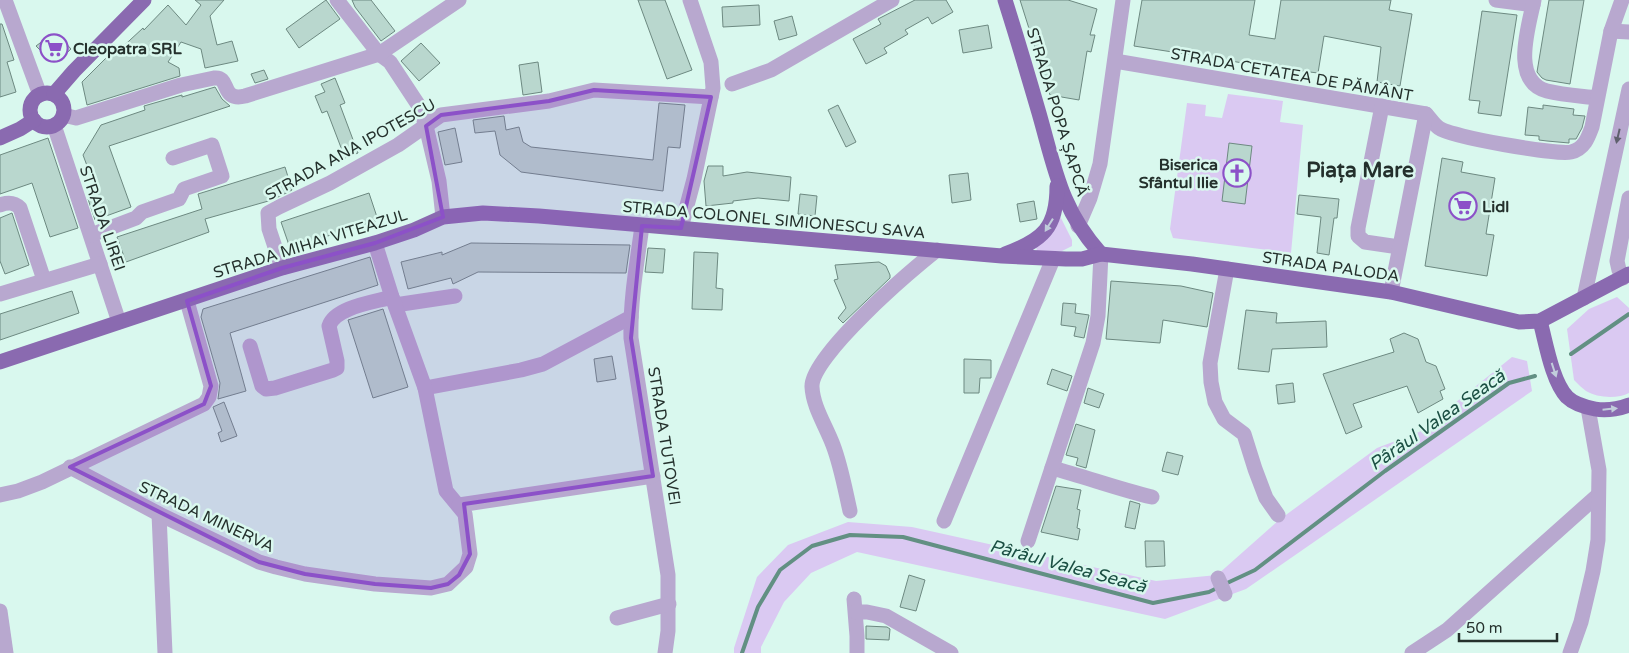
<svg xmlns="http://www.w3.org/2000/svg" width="1629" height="653" viewBox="0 0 1629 653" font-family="'Varela Round',sans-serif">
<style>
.green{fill:#dac9f2}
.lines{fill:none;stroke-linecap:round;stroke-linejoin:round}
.stream{stroke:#629083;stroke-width:4}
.building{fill:#b9d7ce;stroke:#6d8981}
.minor{stroke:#b8a8cf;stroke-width:15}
.major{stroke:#8a6ab0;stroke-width:15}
.oneway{fill:#5f606d}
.oneway2{fill:#c1cddb}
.marked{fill:#8c51c8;fill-opacity:0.2;stroke:#8c51c8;stroke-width:4;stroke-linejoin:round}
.labels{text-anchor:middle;stroke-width:5;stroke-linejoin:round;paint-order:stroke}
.poi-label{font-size:16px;font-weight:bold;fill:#24302c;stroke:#d9f8ee;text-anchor:start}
.street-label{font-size:16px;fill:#24302c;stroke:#d9f8ee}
.water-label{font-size:18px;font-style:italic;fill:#1b4f43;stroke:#d9f8ee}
.district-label{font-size:21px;font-weight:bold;fill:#24302c;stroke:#d9f8ee}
</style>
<rect width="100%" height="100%" fill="#d9f8ee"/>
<g class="green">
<path d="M1228 94 1283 101 1280 122 1303 125 1291 253 1173 238 1170 229 1187 103 1206 105 1205 116 1222 118Z"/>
<path d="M1060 216 1072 240V246L1062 251H1037L1036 247Z"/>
<path d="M1617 297 1629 308V393C1618 399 1597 398 1586 391 1582 388 1578 384 1574 380L1567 329 1589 309Z"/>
<path d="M1512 357 1527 361 1532 391 1246 589 1165 619 857 552 811 573 784 602 761 647V653H734V648L757 577 788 545 848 522 912 527 1156 581 1217 575 1279 520 1377 448 1419 432Z"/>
</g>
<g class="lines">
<g class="stream">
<path d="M1571 354 1629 314"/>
<path d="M1225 584 1255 570 1385 471 1509 383 1535 376"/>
<path d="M742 653 758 607 780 570 812 546 850 535 903 537 1153 603 1209 592 1219 587"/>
</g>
</g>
<g class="building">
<path d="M195 0H224L210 16 217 45 232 41 238 61 205 68 201 49 181 42 168 62 179 68 180 76 87 105 82 82 115 49 116 53 143 28 144 30 168 5 186 25 201 5Z"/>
<path d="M326 0 340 19 299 48 286 29Z"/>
<path d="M352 0H371L395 31 381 41 355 7Z"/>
<path d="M638 0H665L692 70 667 79Z"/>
<path d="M915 0H946L953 12 932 24 928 17 905 30 908 34 884 48 887 53 866 64 853 39 881 24 878 19Z"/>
<path d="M1020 0H1068L1097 9 1090 35H1095L1091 52 1087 51 1079 100 1050 95Z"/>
<path d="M1142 0H1255L1249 35 1275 39 1281 0H1391L1389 10 1412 14 1400 86 1377 82 1381 47 1324 36 1318 73 1269 67 1134 46Z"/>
<path d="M1549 0H1584L1570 84 1546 80 1542 78 1537 72Z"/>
<path d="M759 5 760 25 723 27 722 7Z"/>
<path d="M1482 11 1517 15 1501 116 1478 113 1480 101 1469 100Z"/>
<path d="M792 16 797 35 779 40 774 21Z"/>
<path d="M0 24H2L14 60 7 62 16 92 0 97Z"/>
<path d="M988 25 992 48 963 53 959 30Z"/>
<path d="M48 37 55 46 63 40 71 49 58 61 50 60 36 46Z"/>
<path d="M421 43 440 63 419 81 401 61Z"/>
<path d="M538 62 542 92 523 95 519 65Z"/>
<path d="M264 70 268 79 255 83 251 74Z"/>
<path d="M335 78 345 103 340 105 358 153 345 158 327 111 322 113 315 96 325 92 321 84Z"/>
<path d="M215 87 222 99 230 106 109 146 131 207 95 220 88 199 98 195 83 155 101 125 145 110 144 106 182 95V97Z"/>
<path d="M659 103 685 105 680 148 668 147 663 191 521 172 500 155 495 131 475 133 473 120 504 116 506 130 519 127 523 142 531 147 653 160Z"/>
<path d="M838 105 856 142 846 147 828 110Z"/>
<path d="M1543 105 1574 109 1573 115 1585 116 1582 128 1576 139H1569V143L1547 141 1539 140V136L1525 135 1528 107 1543 109Z"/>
<path d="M455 128 462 162 445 165 438 132Z"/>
<path d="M48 138 78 228 50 237 32 183 0 194V155Z"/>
<path d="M1229 143 1252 146 1245 204 1222 201Z"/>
<path d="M1442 158 1463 162 1461 172 1495 178 1486 234 1494 235 1487 276 1425 266Z"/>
<path d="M708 166H723V176L747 172 791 177 789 201 758 198 733 201V203L706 206 704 181Z"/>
<path d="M285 167 292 190 272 200 205 219 209 232 126 262 117 237 202 209 198 194Z"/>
<path d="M968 173 971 200 952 203 949 175Z"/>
<path d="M369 193 378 220 290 248 281 222Z"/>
<path d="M800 194 817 196 815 216 798 214Z"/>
<path d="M1299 195 1339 199 1337 218H1334L1329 255 1317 253 1321 217 1297 214Z"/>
<path d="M1034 201 1037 219 1020 222 1017 204Z"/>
<path d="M12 213 29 265 5 274 0 261V218Z"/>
<path d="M471 243 630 245 626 273 478 272 453 284 451 278 408 289 401 262 442 252V255Z"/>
<path d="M648 248 665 249 663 273 645 272Z"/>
<path d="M694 252 718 253 716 288 723 289 722 310 692 309Z"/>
<path d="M370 257 378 285 230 333 246 391 218 399 220 383 201 317 203 309Z"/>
<path d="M879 262 886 266 890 275V278L843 323 838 318 846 308 834 280 838 279 835 265Z"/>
<path d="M1111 281 1181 286 1213 293 1207 327 1163 320 1160 343 1106 339Z"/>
<path d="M72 291 79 313 0 340V314Z"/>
<path d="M1063 303 1076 304 1075 313 1089 315 1084 338 1074 336 1076 327 1061 325Z"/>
<path d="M383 309 408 387 373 398 348 320Z"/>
<path d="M1246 310 1277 313 1276 323 1326 321 1327 347 1272 349 1269 372 1238 369Z"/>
<path d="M1404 333 1418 339 1426 362 1436 366 1445 389 1440 391 1443 399 1418 413 1407 386 1353 404 1362 427 1346 434 1323 374 1394 352 1390 339Z"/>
<path d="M612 356 616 379 597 382 594 359Z"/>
<path d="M964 359 991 360V378H980L979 393H964Z"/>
<path d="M1052 369 1072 376 1067 391 1047 384Z"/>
<path d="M1293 383 1295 402 1278 404 1276 385Z"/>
<path d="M1088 388 1104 394 1099 408 1084 403Z"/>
<path d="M224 402 237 436 221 442 218 433 222 431 213 407Z"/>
<path d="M1076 424 1095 430 1086 468 1076 465 1078 458 1066 455Z"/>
<path d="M1167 452 1183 456 1178 475 1162 471Z"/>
<path d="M1056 486 1081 490 1077 509 1080 510 1077 528 1080 529 1078 540 1041 532Z"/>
<path d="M1130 501 1140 504 1135 529 1125 527Z"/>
<path d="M1145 541H1164L1165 566 1146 567Z"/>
<path d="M909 575 925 580 916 611 900 607Z"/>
<path d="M866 626 887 627 890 629 889 640 866 639Z"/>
</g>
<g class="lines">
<g class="minor">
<path d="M5 0 40 95"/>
<path d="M337 0 379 54 390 62 419 106 426 126 439 181 443 217"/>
<path d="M1496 0 1533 5"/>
<path d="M1534 0C1529 26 1510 81 1547 91 1563 95 1581 96 1597 98"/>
<path d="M1611 31 1629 32"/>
<path d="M1115 61 1426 114C1430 118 1434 125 1439 128 1451 137 1556 155 1571 152 1584 149 1588 138 1592 127L1611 31 1622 0"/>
<path d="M732 84 771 70 892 0"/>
<path d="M1382 106 1358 228V236L1365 242 1399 247"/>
<path d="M63 115 76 118 181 85 214 78C231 76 220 102 245 96L379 54 459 0"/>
<path d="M54 125 119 322"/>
<path d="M0 205C8 202 14 202 20 208L44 280"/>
<path d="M642 226C637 263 630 300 631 338L668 575V631L665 653"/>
<path d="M1078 226 1090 198 1100 164 1123 0"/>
<path d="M681 228 694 179 713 88 711 62 690 0"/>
<path d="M91 235 136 218 142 212 179 199 184 189 222 176 212 145 173 158"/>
<path d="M282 268 269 229 268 213 279 207 330 183 398 145 441 115 549 101 594 90 711 97"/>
<path d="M1227 269 1210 363 1211 382 1215 402 1224 419 1244 434 1255 469 1266 498 1278 515"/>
<path d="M1623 278 1619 270 1617 261 1629 198"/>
<path d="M1391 292 1426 114"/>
<path d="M0 294 100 264"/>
<path d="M1584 298 1629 89"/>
<path d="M395 305 455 296"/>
<path d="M250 346 262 386 266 389 275 388 333 370 337 368V361L329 326C335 307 375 302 392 297"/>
<path d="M425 388 521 370 543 364 631 317"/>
<path d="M70 467 159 514 259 562 276 567 305 574 375 584 431 588 448 584 466 567 470 554 465 514 446 491 425 388 392 297 375 243"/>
<path d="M1052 468C1086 477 1118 489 1152 497"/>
<path d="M0 495 18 491 42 482 204 404 209 397 211 386 187 301"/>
<path d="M459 505 653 476"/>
<path d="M850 511C845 489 841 466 833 445 826 426 813 407 812 387 810 357 912 269 937 250"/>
<path d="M159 514 165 653"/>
<path d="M944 521 1053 259"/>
<path d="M1028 541 1093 343 1098 316 1101 254"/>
<path d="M1218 578 1225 594"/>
<path d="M854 599 857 636V653"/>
<path d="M0 611 6 653"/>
<path d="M856 612H867L886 616 951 653"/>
<path d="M617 618 669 604"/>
<path d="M1412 653 1447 630 1598 495"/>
<path d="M1570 653 1581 622 1593 571 1598 540 1599 470 1588 408"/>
</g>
<g class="major">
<path d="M1005 0C1017 38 1028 75 1039 113 1055 169 1061 210 1101 254"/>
<circle cx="47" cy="110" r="17"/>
<path d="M54 94 74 71 144 0"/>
<path d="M0 138 20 129 34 120"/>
<path d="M1005 254C1043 240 1057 228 1057 186"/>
<path d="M1540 321C1546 343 1552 381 1567 397 1574 404 1585 407 1595 409 1606 411 1618 409 1629 405"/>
<path d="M0 362 282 268 375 243 414 230 443 217 483 213 539 216 1002 256 1066 259H1082L1101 254 1192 264 1391 292 1519 322 1540 321 1629 274"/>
</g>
</g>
<defs><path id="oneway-solid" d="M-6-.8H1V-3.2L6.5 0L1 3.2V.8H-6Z" transform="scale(1.25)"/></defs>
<use class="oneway" href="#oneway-solid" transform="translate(1618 136) rotate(103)"/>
<g class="oneway2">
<use href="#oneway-solid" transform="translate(1049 225) rotate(122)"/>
<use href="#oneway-solid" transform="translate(1554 370) rotate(72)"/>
<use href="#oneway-solid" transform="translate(1610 409) rotate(-6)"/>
</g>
<path class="marked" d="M594 90 711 97 681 228 642 226 631 338 653 476 464 504 470 554 459 575 448 584 431 588 375 584 305 574 259 562 70 467 204 404 211 386 187 301 282 268 375 243 443 217 426 126 441 115 549 101Z"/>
<defs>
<g id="supermarket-ring" transform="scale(1.4375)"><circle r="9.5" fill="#d9f8ee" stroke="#8c51c8" stroke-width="1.5"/><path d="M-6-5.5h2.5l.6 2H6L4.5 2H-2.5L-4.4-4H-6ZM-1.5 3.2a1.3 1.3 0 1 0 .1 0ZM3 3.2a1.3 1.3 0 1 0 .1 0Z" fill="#8c51c8"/></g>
<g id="church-ring" transform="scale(1.4375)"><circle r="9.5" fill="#d9f8ee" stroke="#8c51c8" stroke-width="1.5"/><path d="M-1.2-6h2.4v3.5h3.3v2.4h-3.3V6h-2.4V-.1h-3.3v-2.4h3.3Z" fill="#8c51c8"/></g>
</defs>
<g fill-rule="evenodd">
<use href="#supermarket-ring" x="54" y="48"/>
<use href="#church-ring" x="1237" y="173"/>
<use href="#supermarket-ring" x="1463" y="206"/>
</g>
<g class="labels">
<g class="poi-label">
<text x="73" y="54">Cleopatra SRL</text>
<text x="1218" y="170" text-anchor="end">Biserica<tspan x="1218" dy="18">Sfântul Ilie</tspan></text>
<text x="1482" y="212">Lidl</text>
</g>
<g class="street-label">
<text transform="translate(1292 74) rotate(10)" y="6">STRADA CETATEA DE PĂMÂNT</text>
<text transform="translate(1058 112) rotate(73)" y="6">STRADA POPA ȘAPCĂ</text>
<text transform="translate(350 149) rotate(-29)" y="6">STRADA ANA IPOTESCU</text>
<text transform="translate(103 218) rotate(71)" y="6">STRADA LIREI</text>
<text transform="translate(774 219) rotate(5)" y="6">STRADA COLONEL SIMIONESCU SAVA</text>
<text transform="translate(310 243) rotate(-17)" y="6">STRADA MIHAI VITEAZUL</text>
<text transform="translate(1331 266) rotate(8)" y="6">STRADA PALODA</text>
<text transform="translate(665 436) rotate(81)" y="6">STRADA TUTOVEI</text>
<text transform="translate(207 516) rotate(25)" y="6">STRADA MINERVA</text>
</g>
<g class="water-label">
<text transform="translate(1437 420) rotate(-35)" y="6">Pârâul Valea Seacă</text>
<text transform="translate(1068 566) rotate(15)" y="6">Pârâul Valea Seacă</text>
</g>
<g class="district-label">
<text x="1360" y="177">Piața Mare</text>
</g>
</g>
<path d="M1459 633v8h98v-8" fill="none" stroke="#24302c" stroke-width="2.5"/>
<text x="1466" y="633" font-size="15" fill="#24302c" stroke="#d9f8ee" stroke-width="4" paint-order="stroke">50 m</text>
</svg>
